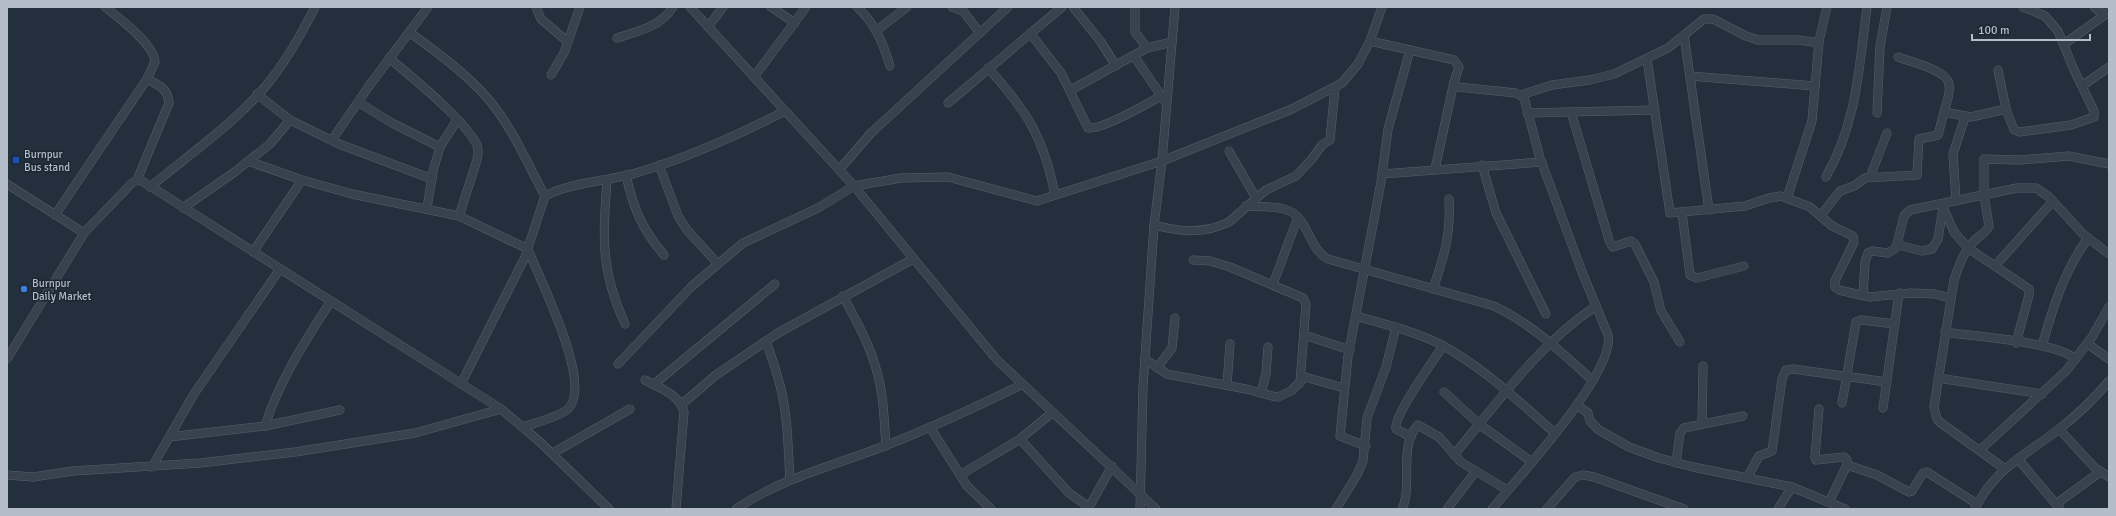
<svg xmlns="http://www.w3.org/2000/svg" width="2116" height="516" viewBox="0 0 2116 516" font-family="Signika,sans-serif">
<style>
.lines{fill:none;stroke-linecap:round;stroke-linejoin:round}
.street-casing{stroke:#565f6c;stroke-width:9}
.street{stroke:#38414e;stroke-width:8}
.transit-dot{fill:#1a4fb4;stroke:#1d2633;stroke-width:1.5}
.shop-dot{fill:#3f7fe0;stroke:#1d2633;stroke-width:1.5}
.labels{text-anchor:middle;stroke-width:3;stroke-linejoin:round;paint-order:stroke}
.poi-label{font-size:11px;fill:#b4bcc9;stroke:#1d2633;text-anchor:start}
</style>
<rect width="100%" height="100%" fill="#242f3e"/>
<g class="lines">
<g class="street-casing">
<g id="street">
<path d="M536 7 541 19 568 42"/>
<path d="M690 7 854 186 997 360 1156 509"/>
<path d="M771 7 795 23"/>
<path d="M857 7C875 23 883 43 890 66"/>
<path d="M952 7 963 11 980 33"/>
<path d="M1073 7 1101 42 1116 66"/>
<path d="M1135 7V32L1147 48"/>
<path d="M2094 7 2104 15"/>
<path d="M708 27 723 7"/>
<path d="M876 31 907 7"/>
<path d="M409 32C438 53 467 74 490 101 513 129 528 165 545 196"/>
<path d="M1030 33 1061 73 1088 128C1102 130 1147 104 1161 96"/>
<path d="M1684 35 1709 210"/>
<path d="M617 38C639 31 660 27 673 7"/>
<path d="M1370 41 1454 60 1459 67 1454 82 1458 87 1516 93 1524 98 1540 158 1582 272 1608 335C1616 372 1517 479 1492 509"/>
<path d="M2064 44 2109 12"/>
<path d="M1134 56 1164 100"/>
<path d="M1898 57C1911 62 1947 70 1949 84 1951 93 1946 104 1944 112"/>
<path d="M389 58C413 78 464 119 477 145 479 150 478 155 477 160L459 216"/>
<path d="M1647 59 1670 213 1745 206 1769 198 1781 196 1810 207 1832 226 1853 236 1854 242 1835 281V287L1839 290 1865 296"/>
<path d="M988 68C1027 111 1044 138 1055 195"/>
<path d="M1998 70 2006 109"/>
<path d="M551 75 564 53 580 7"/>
<path d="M1690 76 1815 86"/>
<path d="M754 77 806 7"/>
<path d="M2082 86 2109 67"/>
<path d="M1071 90 1147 48 1172 42"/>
<path d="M257 94 290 120 339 144 432 179"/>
<path d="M1521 95 1552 85 1590 80 1614 74 1668 48 1704 19H1713L1746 36 1758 40H1799L1819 43"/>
<path d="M358 102 392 123 440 147"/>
<path d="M948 103 1062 7"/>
<path d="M1571 112 1610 243 1613 247 1631 241 1635 244 1654 282 1661 311 1680 342"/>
<path d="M1527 113 1654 110"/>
<path d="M1877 113 1880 47 1887 7"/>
<path d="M332 140 369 86 428 7"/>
<path d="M1229 151 1256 198"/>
<path d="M248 161 302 180 352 194 459 216 528 249C539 279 594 384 568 409 559 417 534 423 523 427"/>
<path d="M659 165 678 216 687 230 718 264"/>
<path d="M1482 165 1496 213 1546 314"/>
<path d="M1435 169 1454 82"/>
<path d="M839 170 871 133 1008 7"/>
<path d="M1382 174 1542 162"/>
<path d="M626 175C633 208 642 229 664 255"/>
<path d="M1826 177C1857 122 1859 68 1867 7"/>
<path d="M1870 177 1887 133"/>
<path d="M137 180 169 103C168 89 159 85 147 79"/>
<path d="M607 180C603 238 600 269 625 324"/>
<path d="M7 184 84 233"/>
<path d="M150 187C189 155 232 125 265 87 285 63 301 35 315 7"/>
<path d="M1787 198 1812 121 1819 41 1827 7"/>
<path d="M1956 201 1953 154 1965 117"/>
<path d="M1246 206C1258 207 1272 206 1284 209 1309 215 1307 248 1328 259L1494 306C1532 324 1561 352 1592 380"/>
<path d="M1943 207 1954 232 1968 248 2029 289V295L2016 343"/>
<path d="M183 208 236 171 270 144 290 120"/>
<path d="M427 208 433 171 440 147 457 120"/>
<path d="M1682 213 1690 275 1697 278 1744 266"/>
<path d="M55 215 147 79 155 62C154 44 119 18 105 7"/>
<path d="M1821 215 1840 191 1854 186 1865 178 1917 175 1919 139 1938 135 1944 112 1971 117 2006 109 2014 130 2020 132 2071 125 2094 117V111L2074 70 2058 31 2045 16 2023 7"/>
<path d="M1154 225C1180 232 1204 234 1229 222L1266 190 1296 176 1311 160 1322 145 1330 140 1335 88"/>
<path d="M1898 245 1922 251 1932 249 1938 239 1943 208"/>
<path d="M253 252 302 180"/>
<path d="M1193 260 1210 261 1230 267 1303 298 1306 304 1300 383"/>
<path d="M1995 266 2053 201"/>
<path d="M1273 284 1298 217"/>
<path d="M1433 289C1444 257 1451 234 1449 199"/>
<path d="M843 296C856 320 870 345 877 372 884 396 884 421 886 446"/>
<path d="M1950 298 1935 294 1911 293 1869 297 1863 295 1865 262 1868 253 1872 251 1888 253 1896 248 1904 216 1910 210 2017 188H2036L2049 197 2083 234 2109 254"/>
<path d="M1356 316C1384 324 1413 331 1440 344 1483 367 1518 401 1555 433"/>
<path d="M1945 332C1976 337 2053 341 2076 359"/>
<path d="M1304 335 1350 350"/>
<path d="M766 341C771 355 776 370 780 385 788 416 788 448 790 480"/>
<path d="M2088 344 2109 359"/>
<path d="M2042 346C2053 307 2064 271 2088 238"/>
<path d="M7 359 84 233 132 183 137 180 142 181 501 409 540 442 609 509"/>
<path d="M1145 359 1167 374 1246 389 1272 396 1278 397 1291 391 1305 377 1344 388"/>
<path d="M618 364 692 286 743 243 818 208 854 186 901 178 948 177 1037 201 1162 161 1292 109 1342 83 1358 64 1370 41 1382 7"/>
<path d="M1157 368 1172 348 1175 318"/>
<path d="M1938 378 2042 394"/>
<path d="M645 380C660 388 680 395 684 412L676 509"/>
<path d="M461 384 525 257 545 196C570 182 611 181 639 172 690 157 738 135 785 111"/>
<path d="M653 385 775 284"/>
<path d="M1227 385 1230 344"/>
<path d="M1444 392 1479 424 1532 462"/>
<path d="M1261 393 1266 374 1268 347"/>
<path d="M1842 403 1856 322 1861 320 1895 324"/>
<path d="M682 404 716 375 778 333 913 259"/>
<path d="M1577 405 1588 413 1590 421 1599 430 1629 447 1659 458 1693 467 1792 487 1845 509"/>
<path d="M1883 408 1899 293"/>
<path d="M1819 409 1815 457 1816 460 1844 457 1847 460V465L1877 475 1909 492 1912 491 1923 473 1927 472 1977 504"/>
<path d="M1702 424 1703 366"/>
<path d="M265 426C279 381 305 341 331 301"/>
<path d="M930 427 967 486 991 509"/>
<path d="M2059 429 2095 468 2109 477"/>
<path d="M169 437 265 426 340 410"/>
<path d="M1411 437 1396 429C1393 416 1434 360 1443 346"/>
<path d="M1020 439 1069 493 1089 507"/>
<path d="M1366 446 1340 436 1348 356 1381 182 1388 129 1410 50"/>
<path d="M1980 450 2066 371 2092 337 2109 307"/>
<path d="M553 453 630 409"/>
<path d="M1454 455C1497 403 1539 344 1596 306"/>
<path d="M2018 459 2060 509"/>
<path d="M1676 463 1680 433 1684 428 1743 416"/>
<path d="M152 467 194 394 280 269"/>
<path d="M2005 469 1941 423 1937 419 1934 407 1954 280C1959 265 1964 251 1975 240 1980 235 1986 233 1989 226L1984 195V159L2019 160 2069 156 2109 164"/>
<path d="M7 475 33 477 73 471 200 463 295 452 415 433 501 409"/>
<path d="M960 475 1020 439 1053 412"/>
<path d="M1747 478 1759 456 1772 451 1782 379 1786 370 1793 369 1887 382"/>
<path d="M1829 502 1847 465"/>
<path d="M2056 504 2100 472"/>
<path d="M736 509C783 477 836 465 887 445 933 427 978 406 1023 384"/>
<path d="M1088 509 1112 466"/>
<path d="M1140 509 1143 387 1154 225 1162 161 1175 7"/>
<path d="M1336 509 1357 475 1363 461 1367 418 1386 367 1396 327"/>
<path d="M1402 509C1413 487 1398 445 1418 425L1439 437 1461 462 1507 490"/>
<path d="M1447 509 1476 471"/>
<path d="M1547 509 1575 477 1583 475 1594 477 1684 509"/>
<path d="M1778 509 1792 487"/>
<path d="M1975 509C1993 470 2025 455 2058 430 2076 416 2094 399 2109 381"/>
</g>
</g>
<use href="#street" class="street"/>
</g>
<rect class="transit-dot" x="12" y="156" width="8" height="8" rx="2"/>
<circle class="shop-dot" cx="24" cy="289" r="4"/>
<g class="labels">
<g class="poi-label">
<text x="24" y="158">Burnpur<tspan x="24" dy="13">Bus stand</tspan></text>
<text x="32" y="287">Burnpur<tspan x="32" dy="13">Daily Market</tspan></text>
</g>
</g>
<rect width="2116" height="516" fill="none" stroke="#b4bcc9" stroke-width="16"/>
<path d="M1972 34v6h118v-6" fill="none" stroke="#b4bcc9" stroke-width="2"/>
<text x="1978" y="34" font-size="12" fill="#b4bcc9" stroke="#1d2633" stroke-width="3" paint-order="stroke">100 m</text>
</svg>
